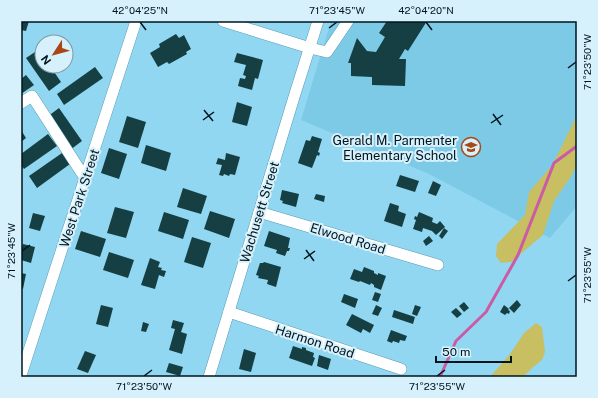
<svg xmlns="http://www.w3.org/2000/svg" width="598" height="398" viewBox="0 0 598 398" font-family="'Public Sans',sans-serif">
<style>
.built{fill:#7dcae6}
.green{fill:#c8be62}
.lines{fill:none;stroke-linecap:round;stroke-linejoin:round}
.stream{stroke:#ca5ba4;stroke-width:3}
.building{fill:#153f43}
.minor-casing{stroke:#579cb4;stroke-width:12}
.minor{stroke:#fff;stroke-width:11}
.ticks{fill:none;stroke:#00151e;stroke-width:1.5}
.labels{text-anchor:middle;stroke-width:4;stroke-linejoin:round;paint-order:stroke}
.poi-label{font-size:13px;fill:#00151e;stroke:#d7f1fc;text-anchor:end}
.street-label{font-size:13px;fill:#00151e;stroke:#d7f1fc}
.neatline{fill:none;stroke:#00151e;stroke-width:1.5}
.ticks-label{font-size:10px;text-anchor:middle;fill:#00151e}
</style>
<rect width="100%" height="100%" fill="#92d7f1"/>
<path class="built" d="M331 21H577V206L550 238 429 174 301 120Z"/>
<g class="green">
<path d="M577 115V165L570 178 554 201 543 235 511 262 501 263 496 256 497 244 525 215 529 192 553 164Z"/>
<path d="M536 323 542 327 545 352 542 360 532 368 523 377H490L510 354 524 333Z"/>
</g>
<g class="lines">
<path class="stream" d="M440 377 456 341 486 312 518 255 554 163 577 146"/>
</g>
<g class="building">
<path d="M21 21H29L26 31 21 30Z"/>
<path d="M387 21H427L408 51 405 49 399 59H406L405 86 372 85V77L351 76V63H348L357 38 367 51 376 52 385 37 379 33Z"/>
<path d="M176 34 179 38 184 35 191 49 186 52 187 54 169 64 167 62 158 67 150 53 160 47 159 44Z"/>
<path d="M38 50 42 55V66H50L61 82 49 91 26 58Z"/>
<path d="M237 53 263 60 258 79 255 78 252 90 238 86 240 78 245 79 246 76 243 75 246 65 234 62Z"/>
<path d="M95 67 103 78 64 105 57 94Z"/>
<path d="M26 75 34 85 21 94V79Z"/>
<path d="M237 102 252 107 247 126 232 122Z"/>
<path d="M59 108 82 141 70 150 47 117Z"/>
<path d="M127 116 146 122 138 148 119 142Z"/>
<path d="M21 130 26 138 21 142Z"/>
<path d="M48 134 57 146 24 169 21 165V154Z"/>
<path d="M312 136 322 139 318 152 320 153 319 156 317 155 312 168 298 163 306 140 310 141Z"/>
<path d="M146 145 171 153 166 171 141 163Z"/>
<path d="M109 148 127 154 119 179 101 173Z"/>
<path d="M62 153 70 164 37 188 29 176Z"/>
<path d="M226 153 240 157 235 175 230 174 229 176 224 174 223 176 219 175 222 165 216 164 218 158 225 160Z"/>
<path d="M400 175 419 181 415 192 396 186Z"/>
<path d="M433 181 441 185 436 196 428 193Z"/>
<path d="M183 188 207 196 201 214 177 207Z"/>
<path d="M282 190 299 194 296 207 282 203 283 201 280 200Z"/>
<path d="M316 194 325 196 324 202 314 199Z"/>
<path d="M390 203 399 206 398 211 406 214 402 227 384 221Z"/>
<path d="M115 207 134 212 126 238 107 233Z"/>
<path d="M210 211 235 219 229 238 204 229Z"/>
<path d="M164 212 189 220 183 239 158 231Z"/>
<path d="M419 212 433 218 432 222 437 224 440 221 445 227 436 235 432 231 423 228 422 232 413 229 416 220 414 219 415 216 417 217Z"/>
<path d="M33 213 45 216 40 231 29 228Z"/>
<path d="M444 228 448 231 442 239 439 236Z"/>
<path d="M81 231 106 239 100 257 75 249Z"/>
<path d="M269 231 290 238 288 248H290L289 251H287L285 256 276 253 277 250 264 246Z"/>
<path d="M429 236 433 241 426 246 423 241Z"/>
<path d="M192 237 211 243 203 268 184 262Z"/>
<path d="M23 244 35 247 31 263 21 260V251Z"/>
<path d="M109 252 134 260 128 278 103 270Z"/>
<path d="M150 258 160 262 158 267 162 268 161 270 166 271 164 277 159 275 155 289 141 285Z"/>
<path d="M264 262 281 267 276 287 267 284 268 280 258 278 259 276 256 275 260 263H263Z"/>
<path d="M364 267 374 271V273L378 275V273L386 276 381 290 374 287V285L371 283 370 285 360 281 359 282 350 279 354 269 362 272Z"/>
<path d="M21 273 26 274 23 289 21 288Z"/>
<path d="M375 292 381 294 378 302 372 300Z"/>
<path d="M344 294 358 299 355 308 341 302Z"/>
<path d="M517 300 521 305 514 313 509 308Z"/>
<path d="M464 302 469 308 464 312 459 306Z"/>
<path d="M101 305 113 308 108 327 96 324Z"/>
<path d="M376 305 382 308 378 316 372 314Z"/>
<path d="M415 305 421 307 417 316 412 314Z"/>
<path d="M504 305 509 309 508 310 510 311 509 314 507 313 505 315 500 312Z"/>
<path d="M456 308 462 314 457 318 451 312Z"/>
<path d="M394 310 415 317 413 324 392 317Z"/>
<path d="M352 314 374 325 370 333 363 329 361 333 346 325Z"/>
<path d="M173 320 184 323 181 332 187 334 182 354 169 350 175 329 171 328Z"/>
<path d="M143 322 149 324 146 332 141 331Z"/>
<path d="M391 330 407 336 405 341 400 340 399 343 393 341 392 343 387 341Z"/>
<path d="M293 346 302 349V347L306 348V350L314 353 313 357 315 358 312 366 289 358Z"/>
<path d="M244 349 256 353 251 372 239 369Z"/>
<path d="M85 351 96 355 88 373 77 369Z"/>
<path d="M319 355 331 359 328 370 317 366Z"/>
<path d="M169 363 183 367 180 376 166 372Z"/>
</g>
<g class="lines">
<g class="minor-casing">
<g id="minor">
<path d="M223 21 310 48 327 52 348 21"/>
<path d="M21 103 32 96 85 178"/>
<path d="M259 212 438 265"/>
<path d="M229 312 401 369"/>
<path d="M21 375 136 21"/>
<path d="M209 377 294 97 318 21"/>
</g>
</g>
<use href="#minor" class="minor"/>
</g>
<path class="ticks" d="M140 22 146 30M426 22 432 30M329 28 337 22M568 68 576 62M204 110 213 121M493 114 501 125M203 120 214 112M491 123 503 115M306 250 314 261M22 251 30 245M304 259 315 251M568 281 576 275M144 376 152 370M437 376 445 370"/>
<defs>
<g id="school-ring" transform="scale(1)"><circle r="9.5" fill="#d7f1fc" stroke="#aa4614" stroke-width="1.5"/><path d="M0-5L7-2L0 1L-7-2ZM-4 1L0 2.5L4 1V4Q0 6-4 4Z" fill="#aa4614"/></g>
</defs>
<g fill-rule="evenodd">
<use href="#school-ring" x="471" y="147"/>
</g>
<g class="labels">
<g class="poi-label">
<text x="457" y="145">Gerald M. Parmenter<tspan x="457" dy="15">Elementary School</tspan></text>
</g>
<g class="street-label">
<text transform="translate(79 198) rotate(-72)" y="5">West Park Street</text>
<text transform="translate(259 212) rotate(-73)" y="5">Wachusett Street</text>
<text transform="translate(348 238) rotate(17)" y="5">Elwood Road</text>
<text transform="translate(315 341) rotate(18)" y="5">Harmon Road</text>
</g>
</g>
<rect width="598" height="398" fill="none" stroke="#d7f1fc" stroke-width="44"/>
<g transform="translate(54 54) rotate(234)"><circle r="19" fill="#d7f1fc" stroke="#8199a3"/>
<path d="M0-3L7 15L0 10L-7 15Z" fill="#aa4614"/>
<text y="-6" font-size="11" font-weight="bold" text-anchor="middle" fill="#00151e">N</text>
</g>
<path d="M436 356v6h75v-6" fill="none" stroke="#00151e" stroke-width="2"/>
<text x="442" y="356" font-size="12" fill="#00151e" stroke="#d7f1fc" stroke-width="3" paint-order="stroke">50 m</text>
<rect x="22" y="22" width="554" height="354" class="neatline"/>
<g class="ticks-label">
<text x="140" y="14">42°04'25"N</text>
<text x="337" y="14">71°23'45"W</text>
<text x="426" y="14">42°04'20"N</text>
<text transform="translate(587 62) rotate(-90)" y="4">71°23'50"W</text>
<text transform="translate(11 251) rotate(-90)" y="4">71°23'45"W</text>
<text transform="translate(587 275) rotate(-90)" y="4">71°23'55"W</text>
<text x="144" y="390">71°23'50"W</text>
<text x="437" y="390">71°23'55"W</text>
</g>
</svg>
